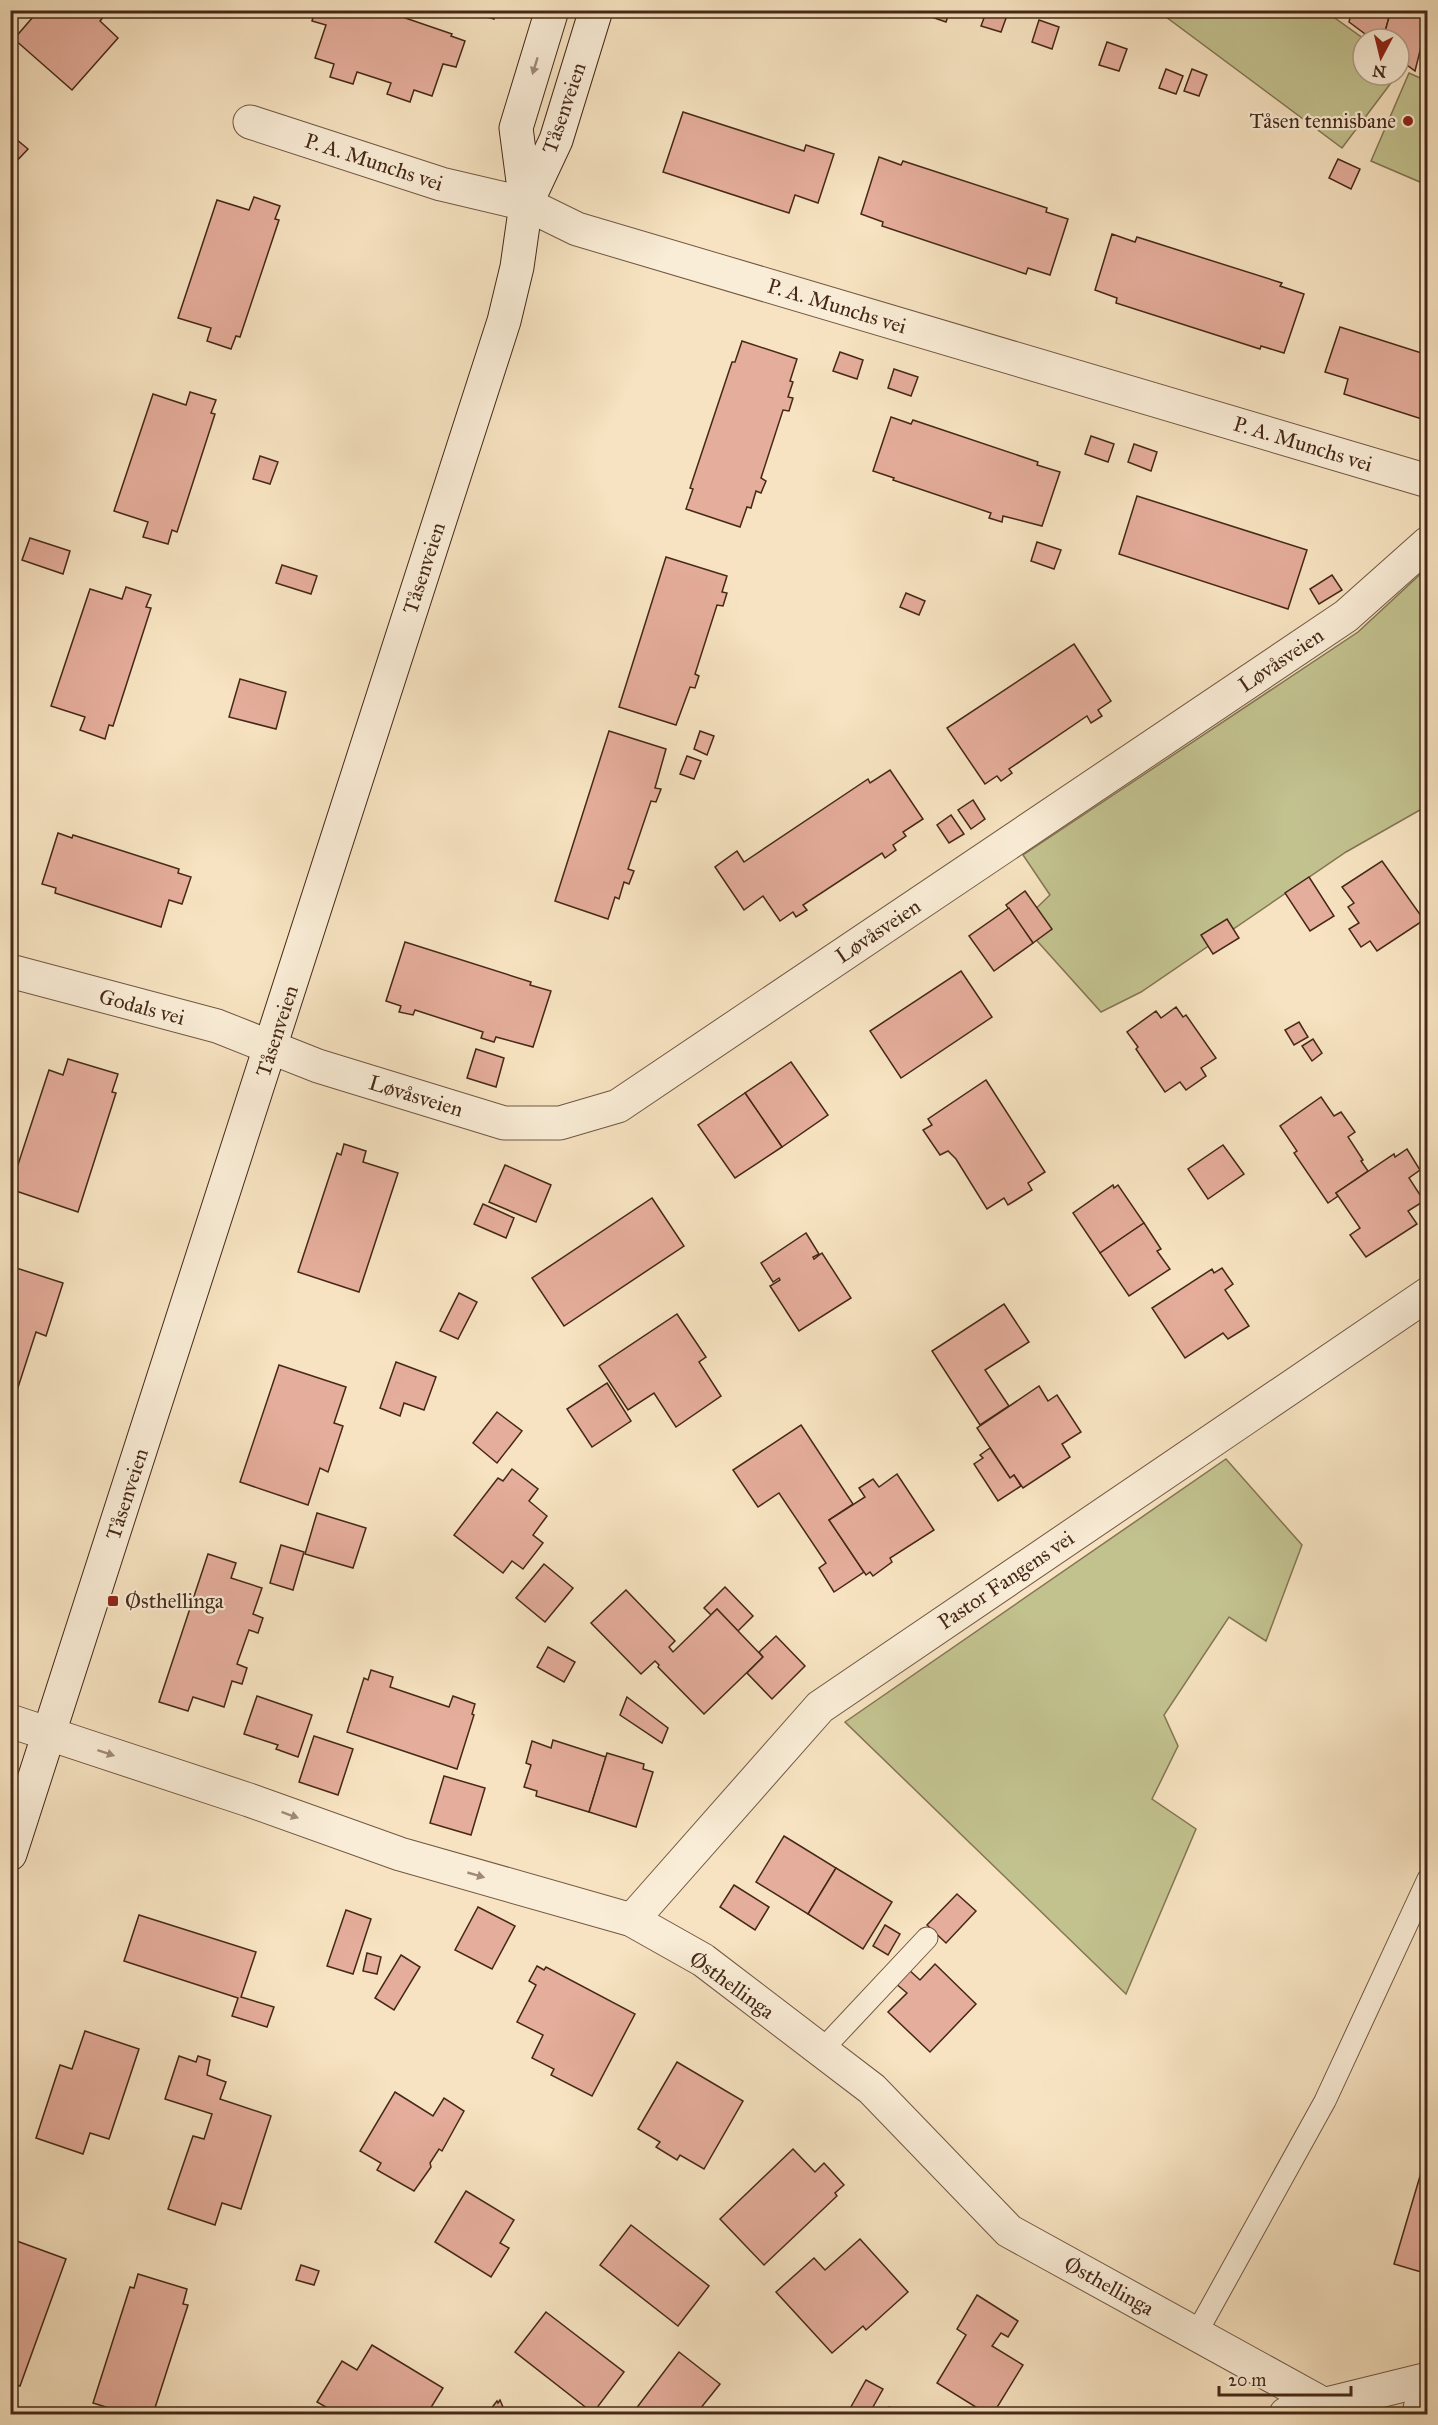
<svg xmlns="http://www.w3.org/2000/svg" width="1438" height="2425" viewBox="0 0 1438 2425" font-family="'IM FELL Great Primer',serif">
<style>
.green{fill:#c2c28f;stroke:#847553;stroke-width:1.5}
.building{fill:#e5ad9b;stroke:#452817;stroke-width:1.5}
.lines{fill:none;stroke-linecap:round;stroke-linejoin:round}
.lane-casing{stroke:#725742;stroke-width:23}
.street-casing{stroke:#725742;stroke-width:35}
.secondary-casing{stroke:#452817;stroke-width:35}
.lane{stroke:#faedd7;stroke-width:21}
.street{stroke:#faedd7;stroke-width:33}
.secondary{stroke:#faedd7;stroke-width:33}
.oneway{fill:#a08a77}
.poi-dot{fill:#8f2418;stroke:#faedd7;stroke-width:2}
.labels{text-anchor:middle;stroke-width:4.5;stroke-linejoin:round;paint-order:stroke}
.street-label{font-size:21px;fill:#452817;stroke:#faedd7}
.poi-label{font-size:21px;fill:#452817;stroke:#faedd7;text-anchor:end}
</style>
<rect width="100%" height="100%" fill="#f7e3c1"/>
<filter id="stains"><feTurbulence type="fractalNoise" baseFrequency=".00333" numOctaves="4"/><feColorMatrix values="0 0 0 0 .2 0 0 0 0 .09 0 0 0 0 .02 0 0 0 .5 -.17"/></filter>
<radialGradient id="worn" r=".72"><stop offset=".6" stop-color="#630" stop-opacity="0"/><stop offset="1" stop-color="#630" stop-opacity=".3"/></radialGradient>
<g class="green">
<path d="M763 11H811C796 17 777 16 763 11Z"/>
<path d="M1158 11H1325L1364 39 1363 75H1397L1342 148Z"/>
<path d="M1409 73 1427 81V185L1371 161Z"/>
<path d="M1427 568V806L1346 852 1141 992 1101 1012 1021 923 1050 895 1023 855 1358 632Z"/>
<path d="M1226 1459 1302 1545 1266 1641 1229 1617 1164 1715 1178 1746 1152 1799 1196 1829 1126 1994 845 1722Z"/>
</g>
<g class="building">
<path d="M39 10H109L100 21 118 38 72 90 14 39Z"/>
<path d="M315 10H382L452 34 451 36 465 41 456 67 443 64 432 96 414 90 410 102 387 94 391 83 357 72 353 84 330 77 334 64 315 58 326 25 312 21Z"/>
<path d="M474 10H496L494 19 474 13Z"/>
<path d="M928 10H950L946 22 926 15Z"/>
<path d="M987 10H1009L1001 32 981 26Z"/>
<path d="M1352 10H1391L1383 39H1372L1349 22Z"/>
<path d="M1391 10H1428V19L1415 71 1399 59V39H1383Z"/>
<path d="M1039 20 1059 27 1052 49 1032 42Z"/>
<path d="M1107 42 1127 49 1119 71 1099 65Z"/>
<path d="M1166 69 1183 76 1176 94 1159 88Z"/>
<path d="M1192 69 1207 75 1199 96 1184 91Z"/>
<path d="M683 112 804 151 806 145 834 154 818 203 795 195 789 213 663 172Z"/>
<path d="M10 134 28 149 10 168Z"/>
<path d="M879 157 901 165 903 161 1047 208 1046 212 1068 219 1050 275 1028 268 1026 274 882 226 883 222 861 214Z"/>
<path d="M1338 159 1360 169 1351 189 1329 178Z"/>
<path d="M254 197 280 206 275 219 279 220 240 337 236 336 231 349 207 341 211 328 178 318 217 200 249 210Z"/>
<path d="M1112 234 1135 242 1137 237 1282 283 1280 286 1304 294 1284 353 1261 346 1260 349 1116 303 1117 298 1095 290Z"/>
<path d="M1340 327 1428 355V421L1344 394 1348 379 1325 372Z"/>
<path d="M742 341 797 359 790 381 793 382 788 397 793 398 789 411 783 410 761 478 766 481 761 493 756 491 751 508 747 507 740 527 686 509 693 489 690 488 732 362H735Z"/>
<path d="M840 352 863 360 857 379 833 371Z"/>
<path d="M894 369 918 377 911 396 888 388Z"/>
<path d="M190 392 216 400 211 413 215 414 177 532 172 530 168 544 143 537 148 522 114 511 153 394 186 405Z"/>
<path d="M891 417 911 424 913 420 1038 462 1037 465 1060 472 1042 526 1003 516 1002 522 989 518 991 513 893 480 894 478 873 471Z"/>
<path d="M1091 436 1114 444 1108 462 1085 454Z"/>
<path d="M1134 444 1157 452 1151 471 1128 462Z"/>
<path d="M260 456 278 462 270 484 253 479Z"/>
<path d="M1137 496 1307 550 1288 609 1119 554Z"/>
<path d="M30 538 70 551 63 574 22 560Z"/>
<path d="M1037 542 1061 550 1054 569 1031 561Z"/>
<path d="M666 557 727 576 722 592 727 593 723 606 717 605 695 674 699 676 695 688 690 687 676 725 619 707Z"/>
<path d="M282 565 317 576 311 594 276 583Z"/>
<path d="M1332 575 1342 590 1319 604 1310 589Z"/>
<path d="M126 587 151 595 146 607 151 608 113 726 109 725 105 739 80 730 85 717 51 706 90 589 122 599Z"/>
<path d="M906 593 925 601 919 615 900 607Z"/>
<path d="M1074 644 1111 701 1098 710 1102 716 1091 723 1087 716 1009 769 1012 773 1001 781 997 776 985 784 947 728Z"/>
<path d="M240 679 286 692 276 729 229 717Z"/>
<path d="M609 731 666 749 655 788 661 789 656 802 651 801 628 869 634 871 629 884 624 882 619 899 615 897 608 919 555 901Z"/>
<path d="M700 731 714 736 707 755 694 749Z"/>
<path d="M687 756 701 761 694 779 680 774Z"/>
<path d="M890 770 923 819 903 832 906 836 893 845 896 850 885 858 882 853 803 905 807 910 796 917 793 912 780 921 763 896 744 910 715 867 737 851 744 862 868 779 870 783Z"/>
<path d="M973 800 985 819 971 829 958 810Z"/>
<path d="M951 815 964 834 949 843 937 825Z"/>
<path d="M58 833 72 838 73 835 179 869 178 873 191 877 182 904 169 900 161 927 55 893 56 888 42 884Z"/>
<path d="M1382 861 1424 920 1377 951 1370 941 1361 947 1349 929 1359 923 1348 907 1354 903 1342 887Z"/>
<path d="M1309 877 1334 916 1310 931 1285 893Z"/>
<path d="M1025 891 1052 929 1033 943 1006 905Z"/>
<path d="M1009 908 1033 943 994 971 969 936Z"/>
<path d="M1227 919 1239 938 1213 954 1201 935Z"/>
<path d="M405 942 531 982 530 985 551 991 533 1047 496 1037 494 1042 481 1038 483 1032 415 1010 413 1015 399 1012 401 1006 386 1001Z"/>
<path d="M961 971 992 1017 901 1078 870 1031Z"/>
<path d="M1176 1007 1183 1017 1186 1015 1216 1058 1201 1068 1206 1076 1186 1090 1180 1082 1165 1092 1136 1049 1138 1047 1127 1032 1156 1011 1161 1018Z"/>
<path d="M1299 1022 1308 1037 1294 1045 1285 1030Z"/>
<path d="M1313 1039 1322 1053 1312 1061 1302 1046Z"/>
<path d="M476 1049 504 1058 496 1087 467 1078Z"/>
<path d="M68 1059 118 1074 112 1092 116 1093 78 1212 10 1189 49 1070 63 1075Z"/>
<path d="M791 1062 828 1115 782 1147 745 1093Z"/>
<path d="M986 1080 1045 1172 1028 1183 1032 1190 1008 1205 1004 1198 987 1209 956 1159 948 1151 940 1155 923 1130 932 1125 928 1119Z"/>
<path d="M745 1093 782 1147 735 1178 698 1125Z"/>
<path d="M1321 1097 1334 1116 1341 1112 1355 1132 1348 1137 1363 1160 1361 1161 1368 1171 1336 1193 1338 1196 1328 1203 1294 1153 1297 1151 1280 1126Z"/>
<path d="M344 1144 366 1151 363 1162 398 1173 359 1292 298 1272 337 1153 341 1155Z"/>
<path d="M1223 1145 1244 1174 1208 1199 1188 1169Z"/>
<path d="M1407 1149 1420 1170 1409 1178 1424 1201 1408 1211 1417 1224 1366 1257 1350 1235 1360 1228 1336 1193 1394 1154 1395 1157Z"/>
<path d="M505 1165 551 1185 536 1222 489 1202Z"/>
<path d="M1113 1185 1114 1188 1118 1185 1144 1223 1100 1253 1073 1213Z"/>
<path d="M652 1198 684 1246 564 1326 532 1278Z"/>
<path d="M483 1204 514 1218 506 1238 474 1224Z"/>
<path d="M1144 1223 1161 1249 1157 1251 1170 1269 1129 1296 1100 1253Z"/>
<path d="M806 1233 819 1254 813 1257 814 1259 822 1253 851 1298 799 1331 770 1286 780 1280 779 1278 773 1282 761 1263Z"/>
<path d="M10 1266 63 1283 46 1336 36 1332 10 1412Z"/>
<path d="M1222 1268 1233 1284 1225 1290 1249 1326 1228 1339 1223 1333 1185 1358 1152 1308 1212 1269 1214 1273Z"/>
<path d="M459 1293 477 1302 458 1339 440 1331Z"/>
<path d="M1004 1304 1029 1342 985 1370 1009 1406 980 1425 932 1351Z"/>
<path d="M677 1314 706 1357 699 1362 721 1396 676 1427 654 1393 628 1410 599 1366Z"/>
<path d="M396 1362 436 1377 424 1410 404 1403 400 1416 380 1408Z"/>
<path d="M279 1365 346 1387 334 1423 343 1426 328 1472 320 1468 308 1505 240 1482Z"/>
<path d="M607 1383 631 1421 592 1447 567 1409Z"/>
<path d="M1039 1386 1048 1401 1057 1395 1081 1432 1062 1444 1070 1457 1023 1488 1014 1475 1010 1478 977 1428Z"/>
<path d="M497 1412 522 1431 497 1463 473 1443Z"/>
<path d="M801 1425 853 1504 829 1520 864 1572 834 1592 819 1568 826 1563 779 1493 758 1507 733 1470Z"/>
<path d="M990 1448 1010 1478 1014 1475 1021 1486 998 1501 974 1464 983 1458 980 1455Z"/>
<path d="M512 1469 538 1489 529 1501 547 1516 533 1535 543 1543 523 1569 512 1561 503 1573 454 1535 498 1478 503 1481Z"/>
<path d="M897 1474 934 1530 890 1558 892 1562 873 1576 870 1572 866 1575 829 1520 865 1497 859 1488 873 1479 879 1487Z"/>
<path d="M317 1513 366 1528 353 1568 305 1554Z"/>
<path d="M281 1545 304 1552 293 1590 270 1583Z"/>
<path d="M208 1554 236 1563 231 1578 262 1588 253 1614 263 1618 258 1633 249 1630 237 1664 247 1668 242 1684 232 1681 224 1707 193 1697 188 1711 159 1702Z"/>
<path d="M544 1564 573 1588 545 1622 516 1598Z"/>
<path d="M725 1587 753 1616 738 1631 717 1609 711 1615 704 1608Z"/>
<path d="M626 1590 675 1641 669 1647 673 1652 717 1609 763 1657 704 1714 658 1667 659 1665 655 1661 641 1674 591 1623Z"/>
<path d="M776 1636 805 1666 772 1699 747 1673 763 1657 759 1652Z"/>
<path d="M548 1647 575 1662 564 1682 537 1667Z"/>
<path d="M371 1670 393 1677 390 1687 449 1707 453 1696 475 1704 472 1714 474 1715 457 1769 347 1732 364 1678 368 1680Z"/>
<path d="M257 1696 312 1715 298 1757 276 1749 278 1745 244 1734Z"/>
<path d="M627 1697 668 1728 662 1743 620 1715Z"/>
<path d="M314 1736 353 1749 338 1795 299 1782Z"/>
<path d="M553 1740 606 1757 589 1812 536 1796 537 1791 524 1787 531 1765 526 1763 532 1741 551 1748Z"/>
<path d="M607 1753 644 1764 643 1769 653 1772 636 1827 589 1812Z"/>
<path d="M444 1776 485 1788 471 1835 430 1823Z"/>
<path d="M784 1836 836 1868 808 1914 756 1882Z"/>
<path d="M836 1868 892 1902 863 1949 808 1914Z"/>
<path d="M734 1885 769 1907 755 1930 720 1907Z"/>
<path d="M957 1894 976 1911 946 1943 927 1925Z"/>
<path d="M478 1907 515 1926 492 1969 455 1950Z"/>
<path d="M346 1910 371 1919 353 1974 327 1966Z"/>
<path d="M139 1915 256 1952 241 1997 274 2007 267 2027 232 2016 238 1998 124 1961Z"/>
<path d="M885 1925 900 1934 888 1955 873 1946Z"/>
<path d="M367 1953 381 1957 377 1974 363 1971Z"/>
<path d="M401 1955 420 1967 394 2010 375 1998Z"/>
<path d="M935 1964 976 2004 930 2052 888 2012 907 1993 895 1983 908 1969 920 1980Z"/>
<path d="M537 1966 544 1970 546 1967 635 2014 592 2096 551 2075 554 2069 532 2058 543 2035 517 2022 536 1985 529 1981Z"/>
<path d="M85 2031 139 2049 109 2139 90 2133 83 2154 36 2138 60 2065 72 2069Z"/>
<path d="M179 2056 196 2062 198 2056 210 2060 207 2075 226 2082 220 2099 271 2116 241 2209 222 2203 215 2225 168 2209 193 2136 204 2139 212 2114 165 2099Z"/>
<path d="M677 2062 743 2101 704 2169 680 2155 677 2160 656 2147 660 2142 638 2129Z"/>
<path d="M395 2092 433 2116 444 2098 464 2111 442 2151 439 2149 430 2163 431 2167 414 2191 377 2170 381 2163 360 2151Z"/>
<path d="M793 2149 815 2172 824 2163 844 2185 835 2193 837 2196 764 2265 720 2219Z"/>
<path d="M1423 2166 1428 2168V2274L1394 2264Z"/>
<path d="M466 2191 514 2220 500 2243 509 2248 491 2277 435 2242Z"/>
<path d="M631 2225 709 2286 678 2326 600 2265Z"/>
<path d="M860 2239 908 2292 866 2330 863 2326 832 2353 776 2292 814 2258 825 2270Z"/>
<path d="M14 2240 66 2259 20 2386 10 2383V2251Z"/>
<path d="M301 2265 319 2271 314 2285 296 2280Z"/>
<path d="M138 2274 187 2289 183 2304 188 2305 153 2414H128L93 2403 130 2287 134 2288Z"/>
<path d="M977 2295 1018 2321 1008 2337 1001 2333 992 2346 1023 2365 993 2414H987L937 2383 966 2335 957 2329Z"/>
<path d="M546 2312 624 2372 593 2413 515 2352Z"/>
<path d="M372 2345 443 2388 427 2414H338L317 2402 342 2361 357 2370Z"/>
<path d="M679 2352 720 2384 696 2414H632Z"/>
<path d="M866 2380 883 2389 869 2414H847Z"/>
<path d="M500 2400 506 2414H487L497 2401 498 2403Z"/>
<path d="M889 2407 904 2414H884Z"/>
</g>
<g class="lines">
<g class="lane-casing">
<g id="lane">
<path d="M821 2051 927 1938"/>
<path d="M1196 2334 1325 2101 1428 1879"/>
</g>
</g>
<g class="street-casing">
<g id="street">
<path d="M250 122 441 184 526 204 577 229 1428 481"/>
<path d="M10 971 217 1026 318 1066 504 1123H560L618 1106 1346 616 1428 543"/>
<path d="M10 1721 249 1800 400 1854 632 1920 703 1960 872 2089 1009 2231 1323 2404"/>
<path d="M632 1920 820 1707 1428 1294"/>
<path d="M1286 2414 1428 2379"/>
<path d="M1419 2414 1426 2380"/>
</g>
</g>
<g class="secondary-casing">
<g id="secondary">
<path d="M526 204 556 140 596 10"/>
<path d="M10 1854 504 321 517 267 526 204 516 128 552 10"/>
</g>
</g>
<use href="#lane" class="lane"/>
<use href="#street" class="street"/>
<use href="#secondary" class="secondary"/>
</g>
<defs><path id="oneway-solid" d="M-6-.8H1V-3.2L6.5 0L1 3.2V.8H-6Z" transform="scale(1.5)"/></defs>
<g class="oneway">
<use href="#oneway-solid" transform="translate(535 66) rotate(107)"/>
<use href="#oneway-solid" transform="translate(106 1753) rotate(18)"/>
<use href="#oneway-solid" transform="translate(290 1815) rotate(20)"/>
<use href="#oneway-solid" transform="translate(476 1875) rotate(16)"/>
</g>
<g class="poi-dot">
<circle cx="1408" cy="121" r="6"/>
<rect x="107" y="1595" width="12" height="12" rx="3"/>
</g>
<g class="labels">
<g class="street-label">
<text transform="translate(564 108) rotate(-71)" y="7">Tåsenveien</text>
<text transform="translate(374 162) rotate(18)" y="7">P. A. Munchs vei</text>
<text transform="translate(837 306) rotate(17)" y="7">P. A. Munchs vei</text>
<text transform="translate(1303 444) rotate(17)" y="7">P. A. Munchs vei</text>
<text transform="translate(424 568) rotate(-72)" y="7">Tåsenveien</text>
<text transform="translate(1281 660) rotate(-34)" y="7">Løvåsveien</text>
<text transform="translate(878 931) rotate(-34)" y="7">Løvåsveien</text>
<text transform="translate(142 1007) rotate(15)" y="7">Godals vei</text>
<text transform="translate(277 1031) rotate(-72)" y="7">Tåsenveien</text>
<text transform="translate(416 1096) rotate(17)" y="7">Løvåsveien</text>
<text transform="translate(127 1494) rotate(-72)" y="7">Tåsenveien</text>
<text transform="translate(1006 1580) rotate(-34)" y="7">Pastor Fangens vei</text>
<text transform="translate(732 1985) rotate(36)" y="7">Østhellinga</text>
<text transform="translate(1109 2286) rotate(29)" y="7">Østhellinga</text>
</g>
<g class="poi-label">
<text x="1396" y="128">Tåsen tennisbane</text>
<text x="125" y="1608" text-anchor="start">Østhellinga</text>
</g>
</g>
<rect width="1438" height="2425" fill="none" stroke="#f7e3c1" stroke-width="36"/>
<rect x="12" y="12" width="1414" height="2401" fill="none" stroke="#452817" stroke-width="3"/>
<rect x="18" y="18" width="1402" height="2389" fill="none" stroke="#452817" stroke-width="1.5"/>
<g transform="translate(1381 57) rotate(187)"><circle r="28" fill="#faedd7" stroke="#b29e8a" stroke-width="1.5"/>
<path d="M0-4.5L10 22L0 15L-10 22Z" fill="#8f2418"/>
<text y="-9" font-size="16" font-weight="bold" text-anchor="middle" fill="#452817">N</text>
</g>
<path d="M1219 2386v9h132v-9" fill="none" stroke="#452817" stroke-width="3"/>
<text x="1228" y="2386" font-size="18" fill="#452817" stroke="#faedd7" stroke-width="4.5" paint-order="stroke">20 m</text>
<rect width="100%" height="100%" filter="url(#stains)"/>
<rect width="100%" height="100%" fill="url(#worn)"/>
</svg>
